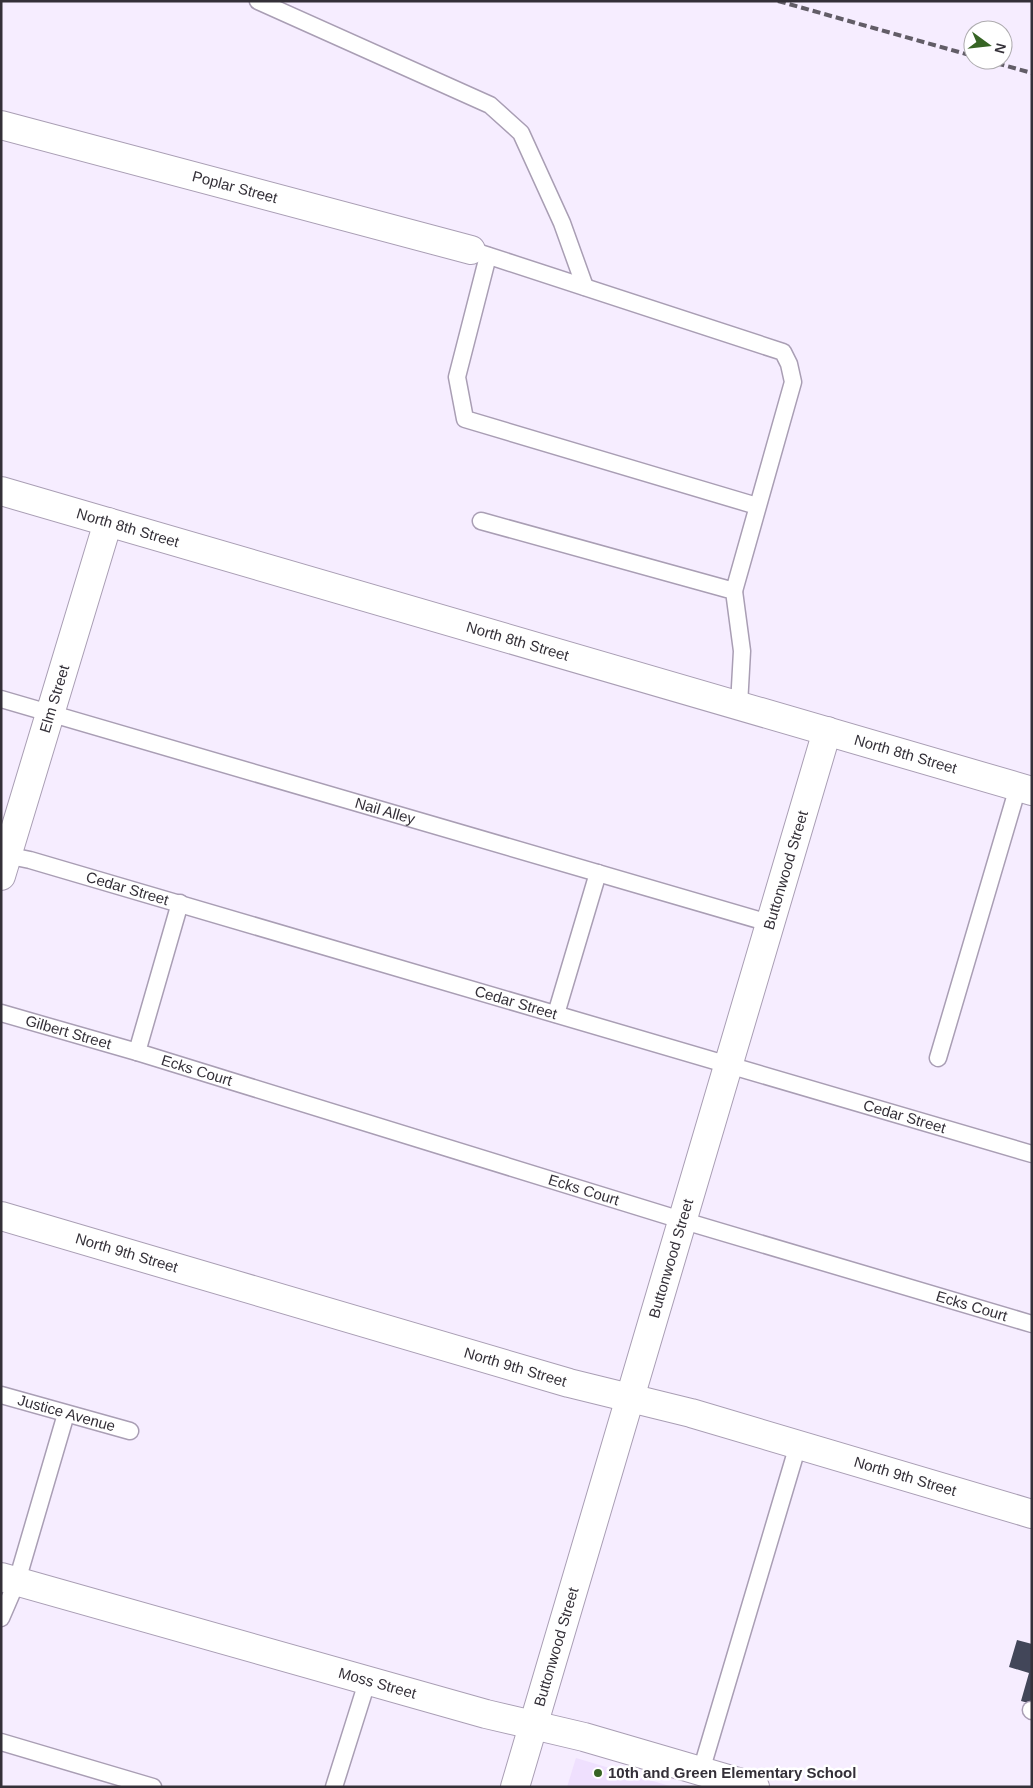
<svg xmlns="http://www.w3.org/2000/svg" width="1033" height="1788" viewBox="0 0 1033 1788" font-family="Helvetica,sans-serif">
<style>
.built{fill:#efe0fe}
.building{fill:#424659}
.lines{fill:none;stroke-linecap:round;stroke-linejoin:round}
.service-casing{stroke:#a99eb4;stroke-width:19}
.minor-casing{stroke:#a99eb4;stroke-width:30}
.secondary-casing{stroke:#a99eb4;stroke-width:30}
.service{stroke:#fff;stroke-width:16}
.minor{stroke:#fff;stroke-width:28}
.secondary{stroke:#fff;stroke-width:28}
.rail{stroke:#625d67;stroke-width:4;stroke-dasharray:8 4;stroke-linecap:butt}
.poi-dot{fill:#366424;stroke:#fff;stroke-width:2}
.labels{text-anchor:middle;stroke-width:5;stroke-linejoin:round;paint-order:stroke}
.street-label{font-size:15px;fill:#343038;stroke:#fff}
.poi-label{font-size:15px;font-weight:bold;fill:#343038;stroke:#fff;text-anchor:start}
</style>
<rect width="100%" height="100%" fill="#f6edff"/>
<path class="built" d="M576 1758 673 1787H567Z"/>
<path class="building" d="M1017 1640 1032 1644V1704L1021 1701 1029 1673 1009 1667Z"/>
<g class="lines">
<g class="service-casing">
<g id="service">
<path d="M258 1 490 105 521 133 562 223 585 287"/>
<path d="M471 250 783 352 789 364 793 382 734 591"/>
<path d="M488 256 457 377 465 419 757 506"/>
<path d="M481 521 734 591 742 651 739 705"/>
<path id="s1" d="M1 699 769 923"/>
<path id="s2" d="M1 854 30 860 1032 1154"/>
<path id="s3" d="M1 1013 137 1052 681 1220 1032 1324"/>
<path d="M556 1014 598 873"/>
<path d="M137 1052 180 903"/>
<path d="M938 1058 1018 787"/>
<path id="s4" d="M1 1395 130 1431"/>
<path d="M1 1618 17 1581 66 1414"/>
<path d="M1031 1710 1032 1711"/>
<path d="M1 1742 153 1787"/>
<path d="M701 1771 798 1445"/>
<path d="M334 1787 368 1679"/>
</g>
</g>
<g class="minor-casing">
<g id="minor">
<path id="s5" d="M1 125 471 250"/>
<path id="s6" d="M1 876 108 522"/>
<path id="s7" d="M1 1577 486 1714 584 1737 755 1787"/>
<path id="s8" d="M515 1787 827 731"/>
</g>
</g>
<g class="secondary-casing">
<g id="secondary">
<path id="s9" d="M1 491 1032 791"/>
<path id="s10" d="M1 1216 569 1383 691 1413 1032 1514"/>
</g>
</g>
<use href="#service" class="service"/>
<use href="#minor" class="minor"/>
<use href="#secondary" class="secondary"/>
<g class="rail">
<path d="M778 1 973 56"/>
<path d="M985 60 1032 73"/>
</g>
</g>
<circle class="poi-dot" cx="598" cy="1773" r="5"/>
<g class="labels">
<g class="street-label">
<text dy="5" stroke="none"><textPath href="#s5" startOffset="242">Poplar Street</textPath></text>
<text dy="5" stroke="none"><textPath href="#s9" startOffset="132">North 8th Street</textPath></text>
<text dy="5" stroke="none"><textPath href="#s9" startOffset="538">North 8th Street</textPath></text>
<text dy="5" stroke="none"><textPath href="#s6" startOffset="185">Elm Street</textPath></text>
<text dy="5" stroke="none"><textPath href="#s9" startOffset="942">North 8th Street</textPath></text>
<text dy="5" stroke="none"><textPath href="#s1" startOffset="400">Nail Alley</textPath></text>
<text dy="5" stroke="none"><textPath href="#s8" startOffset="956">Buttonwood Street</textPath></text>
<text dy="5" stroke="none"><textPath href="#s2" startOffset="131">Cedar Street</textPath></text>
<text dy="5" stroke="none"><textPath href="#s2" startOffset="536">Cedar Street</textPath></text>
<text dy="5" stroke="none"><textPath href="#s3" startOffset="70">Gilbert Street</textPath></text>
<text dy="5" stroke="none"><textPath href="#s3" startOffset="204">Ecks Court</textPath></text>
<text dy="5" stroke="none"><textPath href="#s2" startOffset="941">Cedar Street</textPath></text>
<text dy="5" stroke="none"><textPath href="#s3" startOffset="609">Ecks Court</textPath></text>
<text dy="5" stroke="none"><textPath href="#s10" startOffset="131">North 9th Street</textPath></text>
<text dy="5" stroke="none"><textPath href="#s8" startOffset="551">Buttonwood Street</textPath></text>
<text dy="5" stroke="none"><textPath href="#s3" startOffset="1014">Ecks Court</textPath></text>
<text dy="5" stroke="none"><textPath href="#s10" startOffset="536">North 9th Street</textPath></text>
<text dy="5" stroke="none"><textPath href="#s4" startOffset="68">Justice Avenue</textPath></text>
<text dy="5" stroke="none"><textPath href="#s10" startOffset="941">North 9th Street</textPath></text>
<text dy="5" stroke="none"><textPath href="#s8" startOffset="146">Buttonwood Street</textPath></text>
<text dy="5" stroke="none"><textPath href="#s7" startOffset="391">Moss Street</textPath></text>
</g>
<g class="poi-label">
<text x="608" y="1778">10th and Green Elementary School</text>
</g>
</g>
<rect width="1033" height="1788" fill="none" stroke="#343038" stroke-width="5"/>
<g transform="translate(988 45) rotate(105)"><circle r="24" fill="#ffffff" stroke="#aeacaf"/>
<path d="M0-4L9 19L0 12L-9 19Z" fill="#366424"/>
<text y="-8" font-size="14" font-weight="bold" text-anchor="middle" fill="#343038">N</text>
</g>
</svg>
